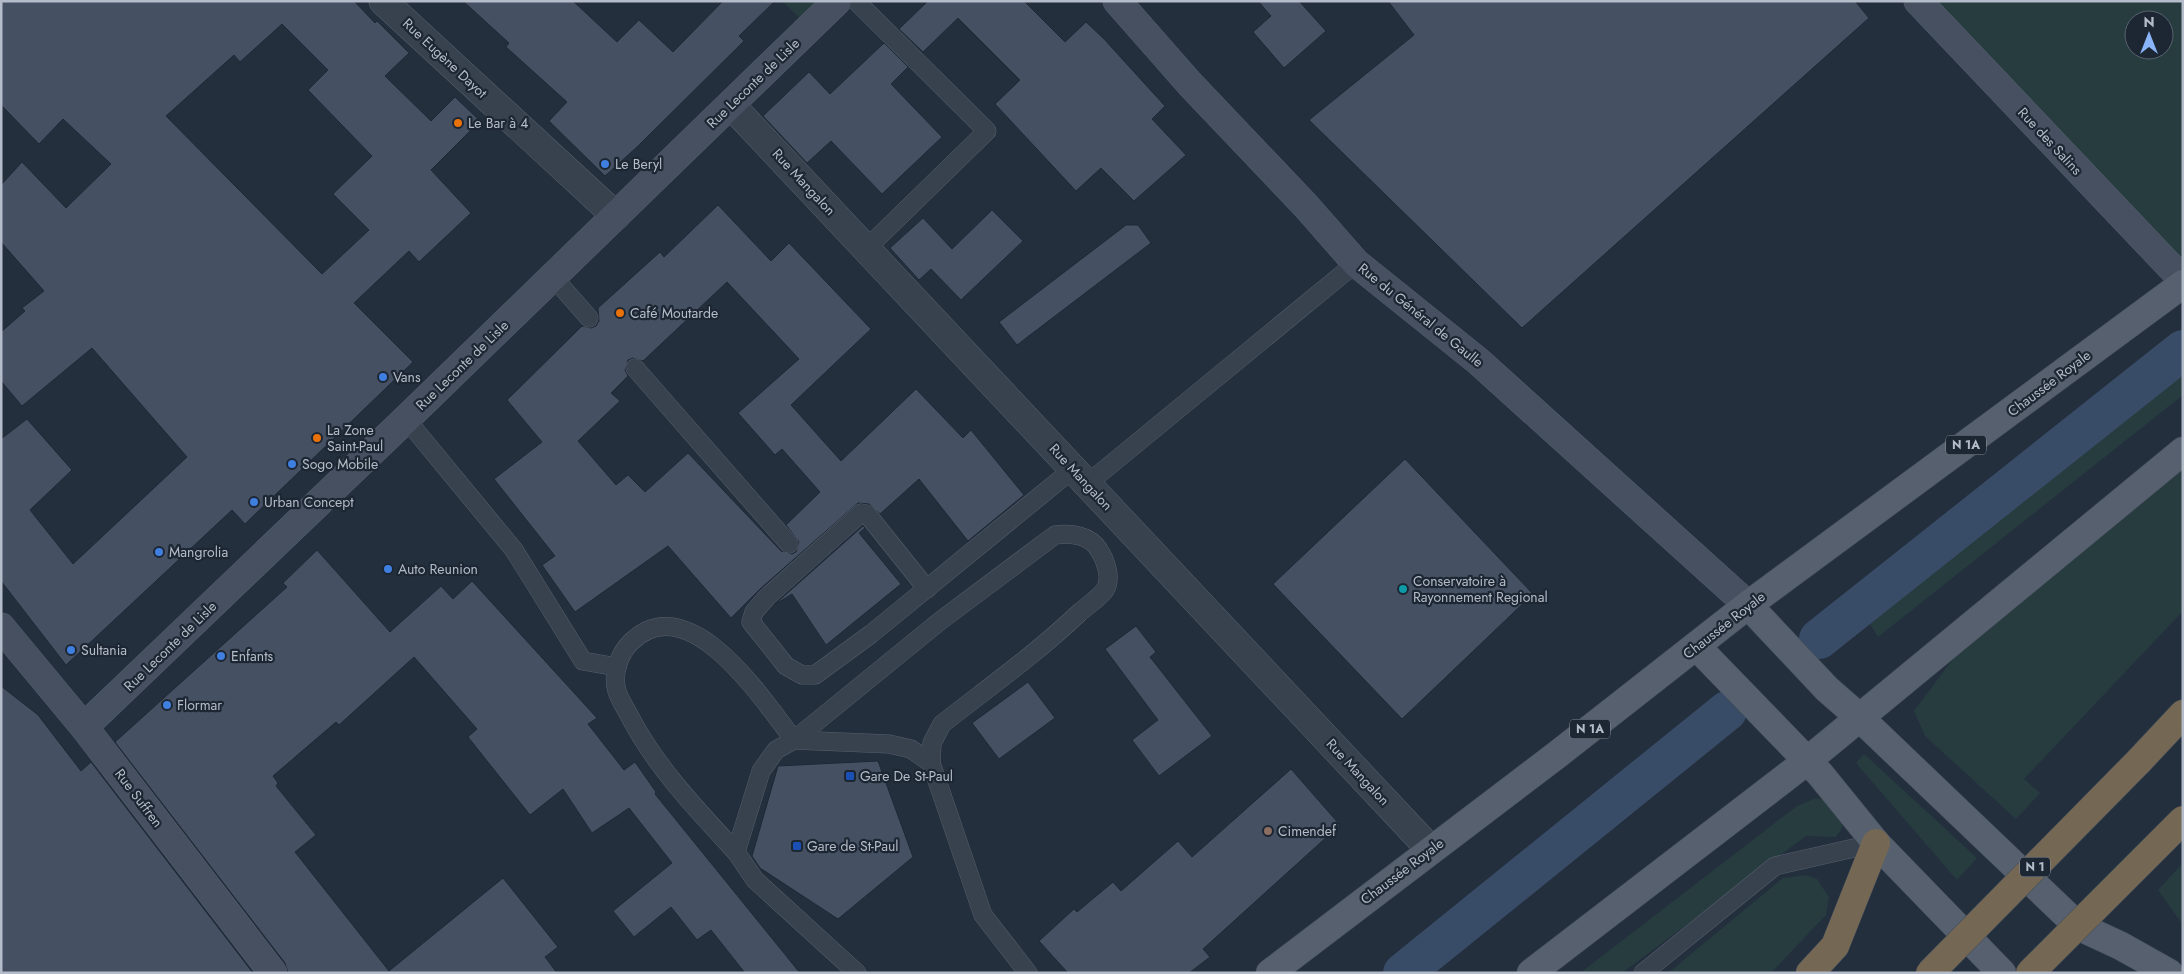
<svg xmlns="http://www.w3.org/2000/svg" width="2184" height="974" viewBox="0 0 2184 974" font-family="Jost,sans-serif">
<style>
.green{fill:#263c3f;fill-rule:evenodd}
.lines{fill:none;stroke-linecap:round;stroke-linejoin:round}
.canal{stroke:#394c67;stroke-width:40}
.building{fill:#455162;stroke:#1f2835;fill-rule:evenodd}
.lane-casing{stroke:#565f6c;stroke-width:19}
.street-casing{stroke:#565f6c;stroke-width:29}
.secondary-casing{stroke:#565f6c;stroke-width:29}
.primary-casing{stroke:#414a57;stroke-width:29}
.highway-casing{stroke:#434c59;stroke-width:29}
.lane{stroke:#38414e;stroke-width:18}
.street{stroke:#38414e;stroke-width:28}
.secondary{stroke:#465061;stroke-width:28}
.primary{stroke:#56606e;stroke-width:28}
.highway{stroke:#746855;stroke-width:28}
.highway-bridge-casing{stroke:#434c59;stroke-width:29;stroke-linecap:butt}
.highway-bridge{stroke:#746855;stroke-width:28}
.food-dot{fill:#e8710a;stroke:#1d2633;stroke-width:2}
.shop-dot{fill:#3f7fe0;stroke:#1d2633;stroke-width:2}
.culture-dot{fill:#0f9aa8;stroke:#1d2633;stroke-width:2}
.transit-dot{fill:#1a4fb4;stroke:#1d2633;stroke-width:2}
.education-dot{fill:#8d6e63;stroke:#1d2633;stroke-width:2}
.labels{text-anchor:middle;stroke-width:4.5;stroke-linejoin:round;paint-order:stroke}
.shield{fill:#1d2633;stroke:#878f9c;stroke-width:1}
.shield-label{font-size:12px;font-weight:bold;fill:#b4bcc9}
.street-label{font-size:14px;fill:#b4bcc9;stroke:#1d2633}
.poi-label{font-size:14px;fill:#b4bcc9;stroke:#1d2633;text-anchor:start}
</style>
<rect width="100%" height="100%" fill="#242f3e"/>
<g class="green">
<path d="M782 1H837L810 28Z"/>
<path d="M1918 1H2183V280ZM2134 20H2164V50H2134Z"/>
<path d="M2183 363V395L1878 637 1863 613Z"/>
<path d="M2183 469V611L2024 779 2040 793 2016 819 1925 736 1914 711 1962 647Z"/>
<path d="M1864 754 1977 858 1957 880 1856 763Z"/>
<path d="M1816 798 1830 802 1842 814V828L1836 837 1806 836 1622 973H1580L1797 806Z"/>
<path d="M2183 863V925L2158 890Z"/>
<path d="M1806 875 1817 879 1829 897 1826 915 1771 973H1668L1783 878Z"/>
</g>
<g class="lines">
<g class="canal">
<path d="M1819 639 2183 350"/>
<path d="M1403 973 1727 711"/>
</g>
</g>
<g class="building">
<path d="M1 1H354L375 23 377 21 409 53 385 76 431 121 455 97 480 121 431 170 471 213 419 262 409 251 354 303 413 362 245 524 232 510 66 665 1 581V439L27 419 72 470 30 510 73 564 187 457 92 348 22 406 1 381V332L25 311 22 308 44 291 1 242V185L22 162 66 208 111 164 63 119 39 144 1 105ZM282 24 328 70 308 90 372 156 333 194 369 230 322 274 166 116 234 55 240 62Z"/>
<path d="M463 1H573L617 42 639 20 673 52 723 1H775L739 36 744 41 638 146 605 176 549 121 567 102 506 47 509 43Z"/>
<path d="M928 1H1024L1065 42 1086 22 1104 39 1165 106 1152 119 1186 155 1134 201 1101 168 1076 191 995 104 1020 80 958 18 923 52 899 29Z"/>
<path d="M1258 1H1299L1326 31 1284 68 1253 32 1271 16Z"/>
<path d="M1388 1H1855L1869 18 1522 328 1309 120 1414 35Z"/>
<path d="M884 43 908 67 891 84 942 137 882 194 831 141 807 163 763 116 809 72 830 94Z"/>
<path d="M718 205 771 261 789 243 871 329 791 405 841 461 916 389 963 438 971 430 1024 495 968 541 919 479 880 514 869 504 858 503 760 589 731 618 668 546 575 612 542 565 555 556 494 479 542 442 507 400 582 326 591 328 596 326 599 321 598 308 660 252 664 257ZM727 282 799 359 738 413 775 455 782 449 820 492 786 525 799 542 796 552 792 554 781 551 688 453 645 492 628 475 616 485 578 441 620 401 611 393 628 376 625 370 628 360 633 358 643 361Z"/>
<path d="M992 210 1023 241 961 300 931 269 919 280 890 248 923 218 952 249Z"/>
<path d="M1126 225H1138L1151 243 1017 345 999 322Z"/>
<path d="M1405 459 1533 594 1402 719 1273 584Z"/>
<path d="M863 526 865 528 859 533 901 584 826 645 792 594 774 605Z"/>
<path d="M317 550 390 632 441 586 453 599 472 581 597 718 588 724 624 770 635 762 656 792 655 794 800 973H745L711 930 697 940 671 907 634 937 613 911 672 863 629 808 592 833 563 789 530 815 468 737 477 729 414 657 339 725 336 722 273 776 278 783 276 786 316 835 295 852 389 971 503 878 558 947 545 957 557 973H288L285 963 115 742 287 587 283 583Z"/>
<path d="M1136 626 1156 652 1150 657 1212 736 1159 776 1132 740 1158 720 1105 649Z"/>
<path d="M1028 682 1055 718 999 759 972 723Z"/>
<path d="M1 686 38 715 81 771 91 762 253 973H1Z"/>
<path d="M878 761 913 857 838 919 760 868 752 856 778 766Z"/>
<path d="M1291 769 1340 825 1203 949 1210 957 1189 973H1068L1039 941 1074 909 1077 912 1113 882 1121 891 1178 841 1192 857Z"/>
</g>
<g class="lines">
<g class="lane-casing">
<g id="lane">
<path d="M856 1 987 131 866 249"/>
<path d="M553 277 589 318"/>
<path d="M635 368 789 544"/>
<path d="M406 419 514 550 583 661 617 667"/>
<path d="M1087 484 1356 263"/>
<path d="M927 589 867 514 861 513 767 597 754 612 751 622 786 666 802 675H815L871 634 1073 469"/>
<path d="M736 852C697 810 655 766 629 715 625 707 619 699 617 691 612 674 619 654 631 642 689 585 763 700 794 740L940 621 1055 535C1071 533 1090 535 1099 550 1106 561 1112 578 1105 590 1099 598 1087 606 1079 613 1037 653 988 688 942 724L932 743 931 763"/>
<path d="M857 973 755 880 736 852 761 771 776 750 794 740 889 744 911 749 931 763 983 915 1028 973"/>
<path d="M1643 973 1775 866 1876 843"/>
</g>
</g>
<g class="street-casing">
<g id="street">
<path d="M383 1 616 216"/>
<path d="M731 105 1431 850"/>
</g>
</g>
<g class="secondary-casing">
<g id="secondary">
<path d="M1117 1 1190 84 1306 206 1356 263 1478 361 1748 605"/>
<path d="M1918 1 2183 280"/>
<path d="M1 627 84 727 273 973"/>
<path d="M84 727 406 419 837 1"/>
</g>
</g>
<g class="primary-casing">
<g id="primary">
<path d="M1748 605 1827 689 1859 717 2078 926 2121 946 2169 973"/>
<path d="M1696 646 1820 774 1876 843 2002 973"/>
<path d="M1270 973 1558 754 1748 605 2183 284"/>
<path d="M1531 973 1807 761 2183 451"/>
</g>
</g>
<g class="highway-casing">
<g id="highway">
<path d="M2139 761 2183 714"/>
<path d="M1810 973 1835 946 1876 843"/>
</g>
</g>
<use href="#lane" class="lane"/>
<use href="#street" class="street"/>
<use href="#secondary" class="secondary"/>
<use href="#primary" class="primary"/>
<use href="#highway" class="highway"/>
<g class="highway-bridge-casing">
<g id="highway-bridge">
<path d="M1930 973 2139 761"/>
<path d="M2030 973 2183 820"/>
</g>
</g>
<use href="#highway-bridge" class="highway-bridge"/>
</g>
<g class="food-dot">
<circle cx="458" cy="123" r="5"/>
<circle cx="620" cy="313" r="5"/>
<circle cx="317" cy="438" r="5"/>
</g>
<g class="shop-dot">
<circle cx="605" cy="164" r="5"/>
<circle cx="383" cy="377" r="5"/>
<circle cx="292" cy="464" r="5"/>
<circle cx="254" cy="502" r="5"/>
<circle cx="159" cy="552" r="5"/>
<circle cx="388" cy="569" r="5"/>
<circle cx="71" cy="650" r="5"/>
<circle cx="221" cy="656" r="5"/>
<circle cx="167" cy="705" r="5"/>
</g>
<circle class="culture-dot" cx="1403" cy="589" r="5"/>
<g class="transit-dot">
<rect x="845" y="771" width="10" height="10" rx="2.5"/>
<rect x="792" y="841" width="10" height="10" rx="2.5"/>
</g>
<circle class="education-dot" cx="1268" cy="831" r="5"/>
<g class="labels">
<g class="shield">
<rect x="1946" y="435.5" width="40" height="19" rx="4"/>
<rect x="1570" y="719.5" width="40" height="19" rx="4"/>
<rect x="2020" y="857.5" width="30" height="19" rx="4"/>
</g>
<g class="shield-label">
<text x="1966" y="449">N 1A</text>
<text x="1590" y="733">N 1A</text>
<text x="2035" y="871">N 1</text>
</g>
<g class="street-label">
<text transform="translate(445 58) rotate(43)" y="5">Rue Eugène Dayot</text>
<text transform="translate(753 83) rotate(-44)" y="5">Rue Leconte de Lisle</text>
<text transform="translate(2050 141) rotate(47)" y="5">Rue des Salins</text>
<text transform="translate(804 182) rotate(47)" y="5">Rue Mangalon</text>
<text transform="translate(1421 315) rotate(39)" y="5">Rue du Général de Gaulle</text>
<text transform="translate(462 365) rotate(-44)" y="5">Rue Leconte de Lisle</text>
<text transform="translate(2049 383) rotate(-37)" y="5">Chaussée Royale</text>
<text transform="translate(1081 477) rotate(47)" y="5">Rue Mangalon</text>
<text transform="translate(1724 625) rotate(-38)" y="5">Chaussée Royale</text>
<text transform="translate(170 646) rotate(-44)" y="5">Rue Leconte de Lisle</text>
<text transform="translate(1358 772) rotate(47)" y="5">Rue Mangalon</text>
<text transform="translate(139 798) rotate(53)" y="5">Rue Suffren</text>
<text transform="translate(1402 871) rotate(-37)" y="5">Chaussée Royale</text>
</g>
<g class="poi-label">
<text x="468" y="128">Le Bar à 4</text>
<text x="615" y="169">Le Beryl</text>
<text x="630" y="318">Café Moutarde</text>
<text x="393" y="382">Vans</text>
<text x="327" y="435">La Zone<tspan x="327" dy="16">Saint-Paul</tspan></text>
<text x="302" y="469">Sogo Mobile</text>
<text x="264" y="507">Urban Concept</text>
<text x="169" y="557">Mangrolia</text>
<text x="398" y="574">Auto Reunion</text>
<text x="1413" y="586">Conservatoire à<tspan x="1413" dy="16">Rayonnement Regional</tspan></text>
<text x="81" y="655">Sultania</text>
<text x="231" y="661">Enfants</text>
<text x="177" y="710">Flormar</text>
<text x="860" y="781">Gare De St-Paul</text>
<text x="1278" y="836">Cimendef</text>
<text x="807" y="851">Gare de St-Paul</text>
</g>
</g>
<rect width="2184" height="974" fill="none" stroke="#b4bcc9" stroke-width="5"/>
<g transform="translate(2149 35)"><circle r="24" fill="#1d2633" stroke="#59626f"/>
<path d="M0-4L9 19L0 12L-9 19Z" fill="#8ab4f8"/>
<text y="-8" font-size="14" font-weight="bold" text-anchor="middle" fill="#b4bcc9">N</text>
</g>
</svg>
